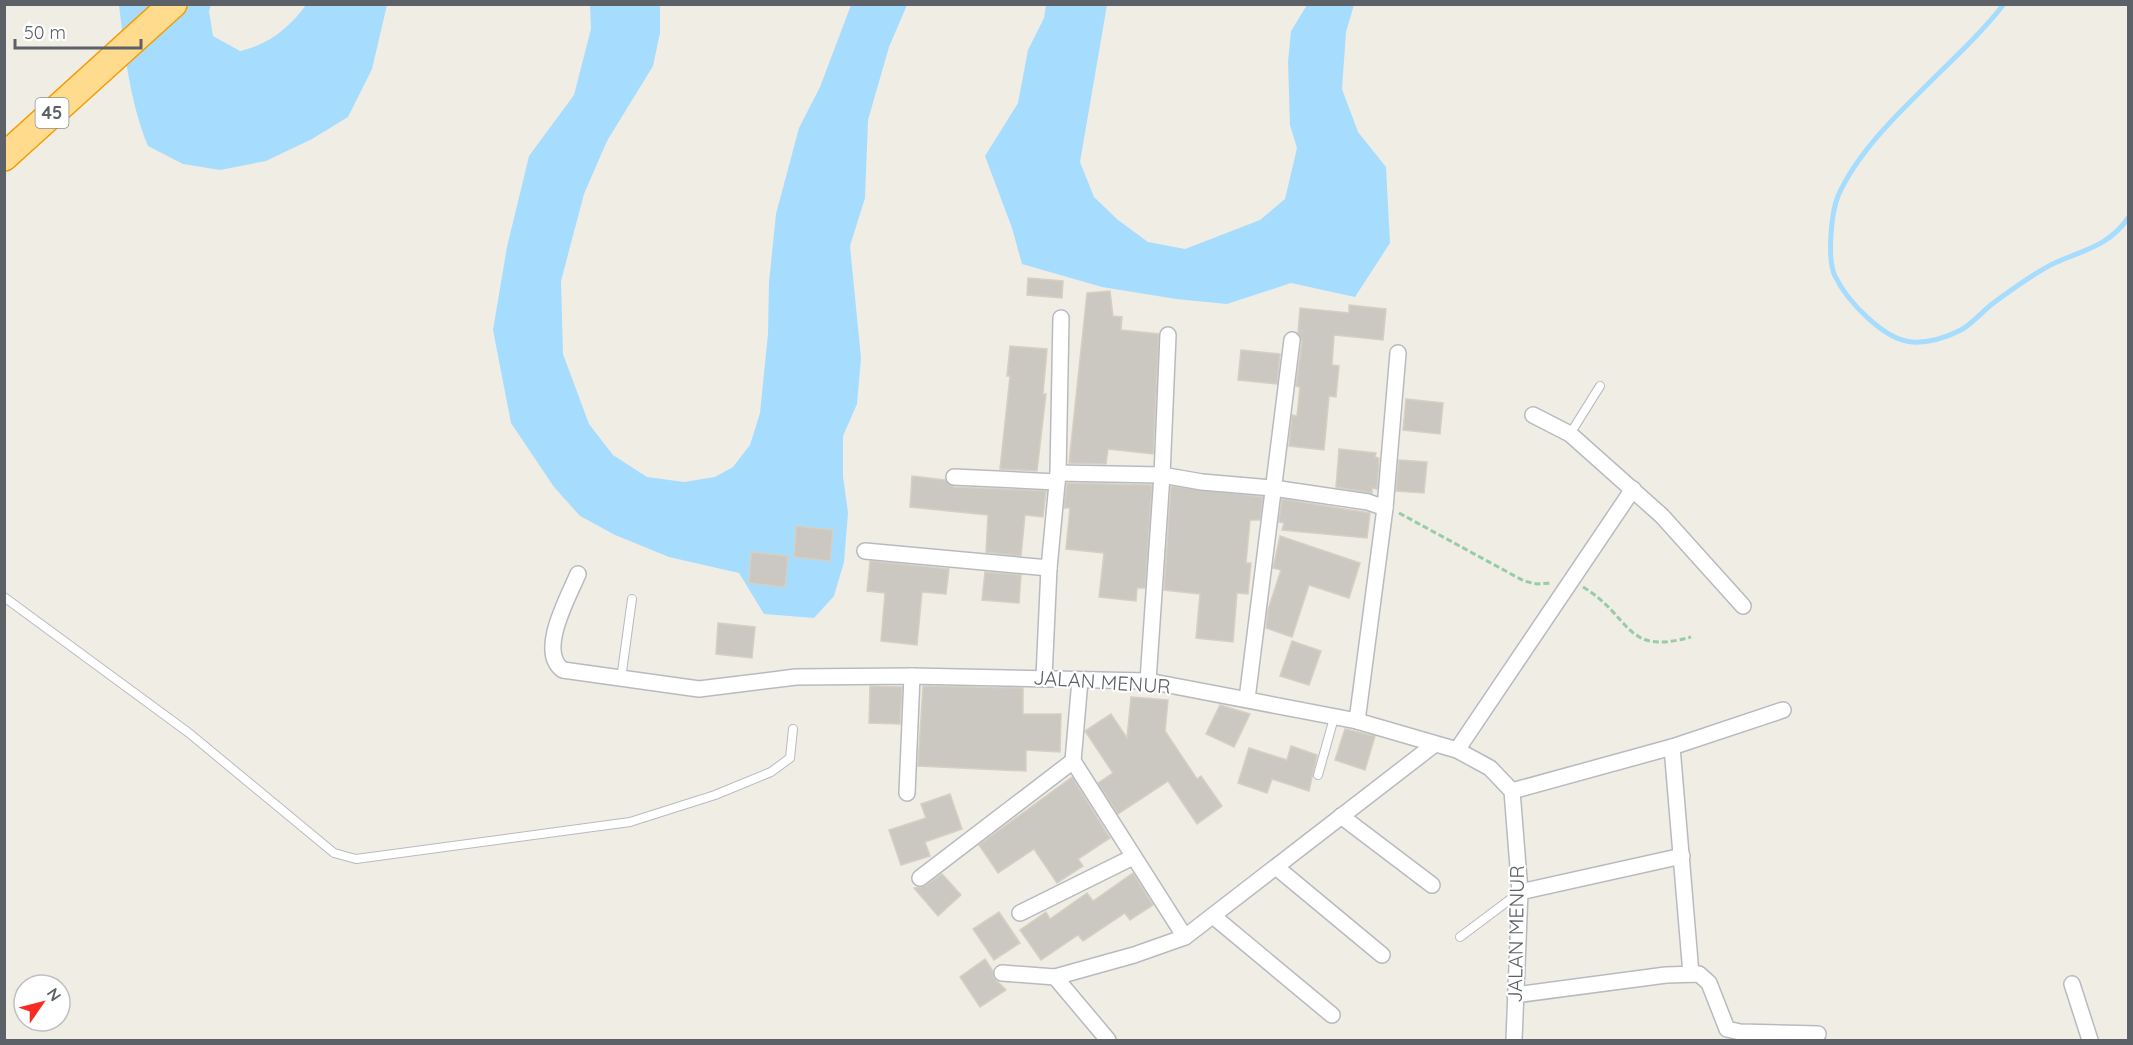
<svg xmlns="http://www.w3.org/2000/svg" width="2133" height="1045" viewBox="0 0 2133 1045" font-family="Quicksand,sans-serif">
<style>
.water{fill:#a6ddff}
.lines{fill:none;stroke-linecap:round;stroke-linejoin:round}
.stream{stroke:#a6ddff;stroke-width:5}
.building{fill:#cbc8c2;stroke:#d6cfc2;stroke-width:1.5}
.lane-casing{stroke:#b7bbc0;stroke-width:10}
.street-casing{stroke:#b7bbc0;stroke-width:18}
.highway-casing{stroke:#f59c00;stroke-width:30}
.path{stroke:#97cca4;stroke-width:3;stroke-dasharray:6 3;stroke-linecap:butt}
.lane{stroke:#fff;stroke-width:8}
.street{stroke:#fff;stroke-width:15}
.highway{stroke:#ffdc8d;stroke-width:27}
.labels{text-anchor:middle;stroke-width:4.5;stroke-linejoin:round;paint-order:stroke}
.shield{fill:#fff;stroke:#8d9095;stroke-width:1.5}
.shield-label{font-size:18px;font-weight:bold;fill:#5c6167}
.street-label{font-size:20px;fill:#5c6167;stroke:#fff}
</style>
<rect width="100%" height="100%" fill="#f0ede5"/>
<g class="water">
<path d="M119 5H211L209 11 213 36 240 51C268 45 289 28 306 5H387L372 69 348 117 312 139 266 161 220 170 183 164 148 146C129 99 125 54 119 5Z"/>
<path d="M590 5H660V33L653 66 607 141 584 194 561 281 563 354 589 424 613 455 647 477 684 482 715 477 733 467 750 445 760 413 768 334 769 282 776 214 799 128 820 87 851 5H907L889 47 868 120 865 198 850 246 861 358 857 404 843 436V476L848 513 844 562 834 596 814 618 764 614 739 573 669 557 615 535 580 516 554 487 511 423 493 330 507 247 529 156 574 95 591 29Z"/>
<path d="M1046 5H1107L1080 162 1094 197 1118 220 1148 242 1185 249 1260 220 1285 199 1297 148 1290 125 1288 62 1291 31 1307 5H1354L1346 32 1342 89 1358 132 1386 167 1390 243 1355 297 1291 283 1227 304 1176 299 1102 287 1022 264 1012 228 985 156 1018 103 1028 50 1044 18Z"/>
</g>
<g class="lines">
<path class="stream" d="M2004 4C1956 66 1869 126 1838 196 1831 213 1827 260 1835 276 1847 301 1884 340 1912 342 1928 343 1947 337 1961 330 1972 324 1982 312 1992 304 2007 293 2040 269 2057 262 2084 250 2110 245 2128 218"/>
</g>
<g class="building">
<path d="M1028 278 1063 281 1062 298 1027 295Z"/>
<path d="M1110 291 1113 316 1122 317 1121 330 1159 334 1153 454 1108 449 1106 464 1069 463 1087 293Z"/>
<path d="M1349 305 1386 309 1383 340 1334 335 1332 365 1339 366 1336 397 1329 396 1324 450 1289 446 1292 415 1297 416 1300 387 1296 386 1302 341 1298 332 1300 308 1349 313Z"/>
<path d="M1010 346 1047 349 1043 394H1046L1037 471 1000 469 1010 376H1007Z"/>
<path d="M1241 350 1280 354 1277 384 1238 380Z"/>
<path d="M1406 399 1443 403 1440 434 1403 430Z"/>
<path d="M1339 449 1376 453 1375 457 1379 458 1377 489 1372 488V493L1336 487Z"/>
<path d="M1399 460 1427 462 1424 493 1396 491Z"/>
<path d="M912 476 945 480 954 487 1046 491 1043 517 1025 515 1021 556 986 552 988 515 910 507Z"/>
<path d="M1067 483 1152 485 1145 588H1137L1136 601 1099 597 1104 553 1066 549 1070 508H1064Z"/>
<path d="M1171 486 1263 497 1260 520H1250L1246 563H1251L1248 594 1237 593 1233 642 1196 638 1200 594 1164 590Z"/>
<path d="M1282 499 1370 513 1367 538 1282 530 1284 523 1279 522Z"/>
<path d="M796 526 833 530 830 561 794 557Z"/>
<path d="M1280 536 1360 563 1349 598 1309 585 1292 637 1266 628 1268 610 1281 570 1273 568Z"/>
<path d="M751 552 788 556 785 587 749 583Z"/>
<path d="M870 561 949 569 946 594 922 592 917 645 881 641 885 593 867 591Z"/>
<path d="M985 572 1021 575 1019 603 982 600Z"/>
<path d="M718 623 755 627 752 658 716 654Z"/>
<path d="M1292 641 1321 651 1309 685 1280 676Z"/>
<path d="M870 686 902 687 900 724 869 723Z"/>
<path d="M923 686 1023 688V714H1061L1060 752 1026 750V771L918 766Z"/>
<path d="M1131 697 1168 700 1165 731 1197 779 1201 776 1222 806 1197 824 1168 781 1118 814 1098 783 1113 773 1085 731 1111 714 1127 738Z"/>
<path d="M1220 705 1250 714 1234 747 1206 734Z"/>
<path d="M1345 729 1375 736 1365 770 1335 760Z"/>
<path d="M1291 746 1317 755 1309 791 1272 779 1267 793 1238 783 1249 748 1287 760Z"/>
<path d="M1072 777 1110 838 1078 859 1083 866 1057 883 1034 849 998 873 979 845Z"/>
<path d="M950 794 962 829 925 842 930 856 901 865 889 830 926 818 921 804Z"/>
<path d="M1133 873 1153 905 1130 920 1125 913 1083 941 1078 935 1041 960 1020 930 1046 912 1050 919 1087 893 1093 901Z"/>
<path d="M942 874 961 895 938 916 914 888 925 886Z"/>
<path d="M999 912 1020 943 994 960 973 929Z"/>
<path d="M985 959 993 971 994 978 1006 990 980 1007 960 977Z"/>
</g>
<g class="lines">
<g class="lane-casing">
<g id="lane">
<path d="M1570 434 1600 386"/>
<path d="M4 597 189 733 334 853 356 859 630 822 715 795 771 772 790 758 793 729"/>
<path d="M621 679 632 599"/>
<path d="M1318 775 1334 718"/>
<path d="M1460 937 1520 892"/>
</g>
</g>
<g class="street-casing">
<g id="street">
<path d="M1533 415 1570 434 1662 516 1743 606"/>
<path d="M1058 473 1162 475 1202 482 1273 488 1368 502 1385 508"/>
<path d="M954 477 1057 482"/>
<path d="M865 551 1049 568"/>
<path d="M578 574C568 598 537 652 563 670L699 689 796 677 912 676 1148 681 1357 721 1457 750 1490 768 1512 791 1520 892 1514 1040"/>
<path d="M1044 677 1049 568 1058 473 1061 318"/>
<path d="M1080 680 1073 761 1185 937"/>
<path d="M1148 681 1162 475 1168 335"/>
<path d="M1247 699 1292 340"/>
<path d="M1357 721 1385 508 1398 353"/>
<path d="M1672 747 1691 974"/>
<path d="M1457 750 1633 489"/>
<path d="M1512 791 1672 747 1783 710"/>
<path d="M907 793 912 676"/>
<path d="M1341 816 1432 885"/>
<path d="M1276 867 1382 955"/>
<path d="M920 878 1073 761"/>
<path d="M1520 892 1682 856"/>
<path d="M1020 913 1133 857"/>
<path d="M1213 916 1332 1015"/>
<path d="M1002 973 1055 977 1134 955 1185 937 1435 744"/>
<path d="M1055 977 1108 1040"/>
<path d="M2072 984 2090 1040"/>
<path d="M1515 995 1666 975 1699 974 1709 983 1727 1029 1740 1032 1818 1034"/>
</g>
</g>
<g class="highway-casing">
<path id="highway" d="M4 157 173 4"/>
</g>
<g class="path">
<path d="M1399 513 1524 581 1537 584 1552 583"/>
<path d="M1583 587C1633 617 1623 656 1691 637"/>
</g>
<use href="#lane" class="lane"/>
<use href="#street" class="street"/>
<use href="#highway" class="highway"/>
</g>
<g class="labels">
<rect class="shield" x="35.5" y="98" width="33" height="30" rx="4.5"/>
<g class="shield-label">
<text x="52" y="119">45</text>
</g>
<g class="street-label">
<text transform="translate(1102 682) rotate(4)" y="7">JALAN MENUR</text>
<text transform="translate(1516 934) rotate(-89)" y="7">JALAN MENUR</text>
</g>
</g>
<rect width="2133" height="1045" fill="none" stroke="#5c6167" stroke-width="12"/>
<g transform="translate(42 1003) rotate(55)"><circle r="28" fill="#ffffff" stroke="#bec0c2" stroke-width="1.5"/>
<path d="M0-4.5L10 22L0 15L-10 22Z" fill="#f72a24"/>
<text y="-9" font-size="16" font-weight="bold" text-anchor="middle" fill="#5c6167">N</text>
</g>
<path d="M15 39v9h126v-9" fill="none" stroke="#5c6167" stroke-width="3"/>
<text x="24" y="39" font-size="18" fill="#5c6167" stroke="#ffffff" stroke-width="4.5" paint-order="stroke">50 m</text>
</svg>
